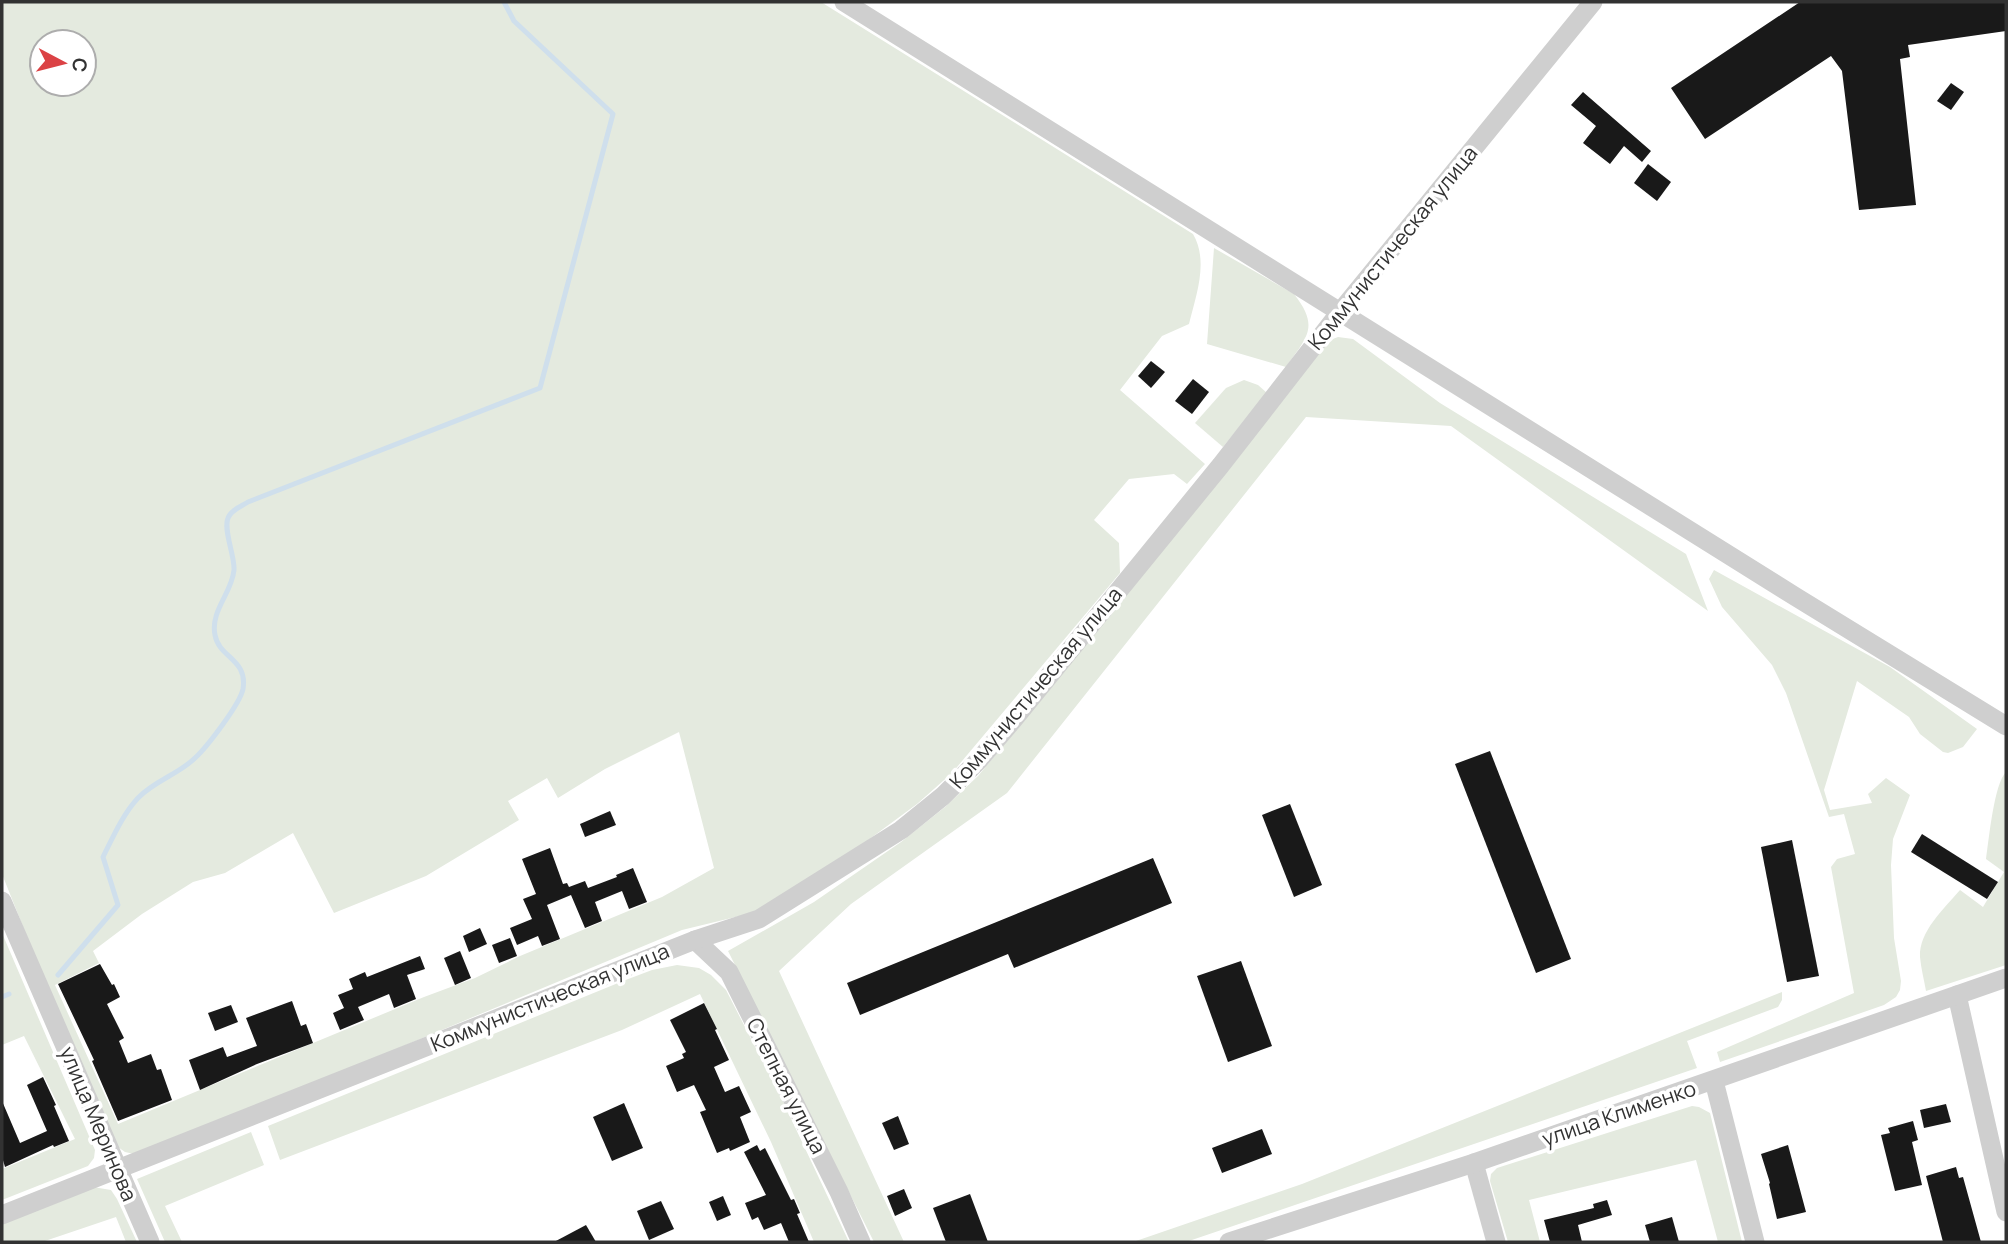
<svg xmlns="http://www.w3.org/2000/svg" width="2008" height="1244" viewBox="0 0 2008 1244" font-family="Manrope,sans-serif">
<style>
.green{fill:#e4eadf;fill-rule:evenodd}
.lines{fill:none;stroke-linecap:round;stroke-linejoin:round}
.stream{stroke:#cfdfec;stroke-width:5}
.building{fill:#191919}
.minor{stroke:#cfcfcf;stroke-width:19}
.labels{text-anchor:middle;stroke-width:7;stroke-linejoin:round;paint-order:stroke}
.street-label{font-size:21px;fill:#323232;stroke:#fff}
</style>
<rect width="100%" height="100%" fill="#fff"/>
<g class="green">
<path d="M2 2H821L1193 234C1209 261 1196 296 1189 324L1162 336 1120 390 1205 464 1187 484 1174 474 1129 479 1094 520 1119 543 1120 573 952 773 917 804 837 863 752 913 682 930 329 1077 134 1154 125 1152 118 1147 48 989 2 874ZM42 42H84V84H42ZM679 732 714 868 662 897 520 956 475 978 424 997 118 1124 55 985 99 963 93 951 142 914 193 882 225 873 293 833 334 913 426 876 519 820 508 801 547 778 558 798 605 769Z"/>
<path d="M1214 248 1294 294C1320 327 1307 337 1286 367L1207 344Z"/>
<path d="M1338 337 1353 339 1440 403 1686 554 1708 611 1451 426 1306 417 1007 793 851 904 779 971 904 1242H874L728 951 814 902 901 842 945 807 978 776 1060 677 1325 342Z"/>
<path d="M1244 380 1258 385 1267 393 1223 447 1195 423 1226 388Z"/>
<path d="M1714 570 1890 667 1977 729 1963 747 1948 753 1943 752 1920 734 1909 717 1857 681 1824 790 1830 810 1872 803 1868 794 1886 778 1910 795 1893 839 1891 865 1894 938 1901 981 1900 990 1896 997 1884 1005 1720 1062 1717 1052 1854 993 1831 867 1837 859 1855 854 1844 814 1829 817 1786 693 1772 665 1722 607 1709 579Z"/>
<path d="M2006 772V965L1926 991C1924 980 1921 968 1920 957 1919 931 1944 909 1960 890L1983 907 2004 872 1986 859C1989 839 1994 784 2006 772Z"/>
<path d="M2 933 95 1150 94 1158 88 1166 2 1200V1169L75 1139 24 1036 2 1045Z"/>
<path d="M677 965 699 968 711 975 726 990 780 1095 849 1242H814L771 1142 700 994 622 1030 280 1160 268 1126 623 981 652 970Z"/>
<path d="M1782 992V1000L1778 1007 1687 1041 1697 1068 1186 1242H1133L1302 1184Z"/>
<path d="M1692 1106 1699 1107 1710 1113 1742 1242H1718L1696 1160 1529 1200 1540 1242H1508L1490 1181 1491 1174 1497 1168Z"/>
<path d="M251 1132 264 1165 165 1206 182 1242H165L137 1179Z"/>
<path d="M93 1187 111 1190 117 1199 137 1242H126L116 1217 42 1242H2V1222Z"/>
</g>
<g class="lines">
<g class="stream">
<path d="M58 975 118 905 103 857C113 837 123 814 138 798 154 781 179 774 195 758 207 747 240 704 243 689 248 659 219 658 215 635 210 611 232 593 234 570 235 556 223 530 228 518 231 510 242 506 248 502L540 388 613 114 514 21 504 2"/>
<path d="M2 997 9 994"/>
</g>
</g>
<g class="building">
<path d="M1800 2H2006V31L1908 45 1910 57 1900 59 1916 205 1859 210 1842 71 1831 56 1705 139 1671 88Z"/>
<path d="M1951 83 1964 92 1951 110 1937 101Z"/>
<path d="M1583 92 1651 151 1642 162 1624 146 1610 164 1583 143 1596 126 1571 105Z"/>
<path d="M1648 164 1671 182 1657 201 1634 183Z"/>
<path d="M1151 361 1165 372 1151 388 1138 376Z"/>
<path d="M1193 379 1209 392 1192 414 1175 401Z"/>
<path d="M1490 751 1571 959 1536 973 1455 764Z"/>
<path d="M1290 804 1322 885 1294 897 1262 815Z"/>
<path d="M610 811 616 825 585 837 580 824Z"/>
<path d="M1922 834 1998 882 1987 899 1911 852Z"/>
<path d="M1792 840 1819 976 1787 982 1761 847Z"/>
<path d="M550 848 563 884 567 883 569 887 585 881 588 888 617 877 616 875 633 868 647 902 629 909 622 891 595 902 602 921 585 928 571 895 547 905 560 939 542 946 538 936 517 945 510 928 532 919 523 899 536 894 522 859Z"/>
<path d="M1153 858 1172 903 1014 968 1008 954 860 1015 847 983Z"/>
<path d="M480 928 487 944 469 952 463 936Z"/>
<path d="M510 938 517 956 499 963 492 945Z"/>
<path d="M460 951 471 978 455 985 444 958Z"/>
<path d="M420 956 425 969 407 975 416 999 394 1008 389 994 358 1007 364 1020 340 1030 333 1013 344 1008 338 995 353 989 349 979 365 972 367 977Z"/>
<path d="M1241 961 1272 1046 1228 1062 1197 976Z"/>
<path d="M100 964 112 985 114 984 120 997 107 1004 124 1038 119 1041 128 1063 151 1054 157 1070 161 1069 172 1100 118 1121 92 1061 94 1060 58 984Z"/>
<path d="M292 1001 301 1026 306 1024 313 1043 257 1064 200 1090 189 1060 223 1047 227 1057 257 1046 246 1018Z"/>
<path d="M704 1003 717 1029 715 1030 729 1060 714 1067 725 1092 739 1086 751 1112 740 1117 750 1142 730 1151 729 1148 717 1153 700 1112 706 1110 694 1085 677 1092 666 1066 684 1058 682 1054 686 1052 670 1020Z"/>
<path d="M231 1005 238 1022 215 1031 208 1013Z"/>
<path d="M43 1077 56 1105 54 1106 69 1141 54 1147 53 1145 5 1167 2 1157V1101L20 1143 47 1131 27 1085Z"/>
<path d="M624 1103 643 1148 612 1161 593 1117Z"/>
<path d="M1946 1104 1951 1122 1924 1128 1920 1110Z"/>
<path d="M898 1116 909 1144 894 1150 882 1123Z"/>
<path d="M1913 1121 1918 1140 1912 1142 1922 1185 1895 1191 1881 1135 1890 1133 1888 1128Z"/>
<path d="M1262 1129 1272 1154 1222 1173 1212 1148Z"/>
<path d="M757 1145 760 1151 765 1148 791 1200 794 1199 800 1213 797 1214 809 1242H789L781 1223 764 1230 758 1217 752 1220 745 1203 766 1195 744 1152Z"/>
<path d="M1788 1145 1806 1212 1777 1219 1769 1184 1770 1183 1761 1154Z"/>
<path d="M1956 1167 1959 1178 1963 1177 1981 1242H1943L1926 1176Z"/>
<path d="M904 1189 912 1208 895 1216 887 1196Z"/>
<path d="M970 1194 988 1242H946L933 1208Z"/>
<path d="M723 1196 731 1215 717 1221 709 1202Z"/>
<path d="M1607 1200 1612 1215 1578 1225 1582 1242H1550L1544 1220 1594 1208 1593 1204Z"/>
<path d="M661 1201 674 1229 649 1240 637 1211Z"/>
<path d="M1672 1217 1679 1242H1650L1645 1225Z"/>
<path d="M586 1225 596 1242H554Z"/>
</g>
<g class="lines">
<g class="minor">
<path d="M844 2 1796 597 2006 726"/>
<path d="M2 901 150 1242"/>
<path d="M695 940 729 972 839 1192 861 1242"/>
<path d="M1957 995 2006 1212"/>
<path d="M1714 1081 1755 1242"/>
<path d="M1474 1163 1496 1242"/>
<path d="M2 1215C233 1124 464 1033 695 940L759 919 901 830 943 796 979 760 1014 719 1221 465 1340 312 1593 2"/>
<path d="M1229 1242 1474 1163 2006 978"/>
</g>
</g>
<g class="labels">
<g class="street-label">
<text transform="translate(1393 248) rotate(-51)" y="7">Коммунистическая улица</text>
<text transform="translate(1036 688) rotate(-50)" y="7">Коммунистическая улица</text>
<text transform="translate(550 998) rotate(-22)" y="7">Коммунистическая улица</text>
<text transform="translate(786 1086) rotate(63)" y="7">Степная улица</text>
<text transform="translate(1619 1114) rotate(-19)" y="7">улица Клименко</text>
<text transform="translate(98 1124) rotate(67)" y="7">улица Меринова</text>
</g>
</g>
<rect width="2008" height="1244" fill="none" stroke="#323232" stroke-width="7"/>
<g transform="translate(63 63) rotate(97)"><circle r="33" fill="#ffffff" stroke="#adadad" stroke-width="2"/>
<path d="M0-5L12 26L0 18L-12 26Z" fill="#db4245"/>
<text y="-10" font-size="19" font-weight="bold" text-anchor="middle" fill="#323232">С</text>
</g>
</svg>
